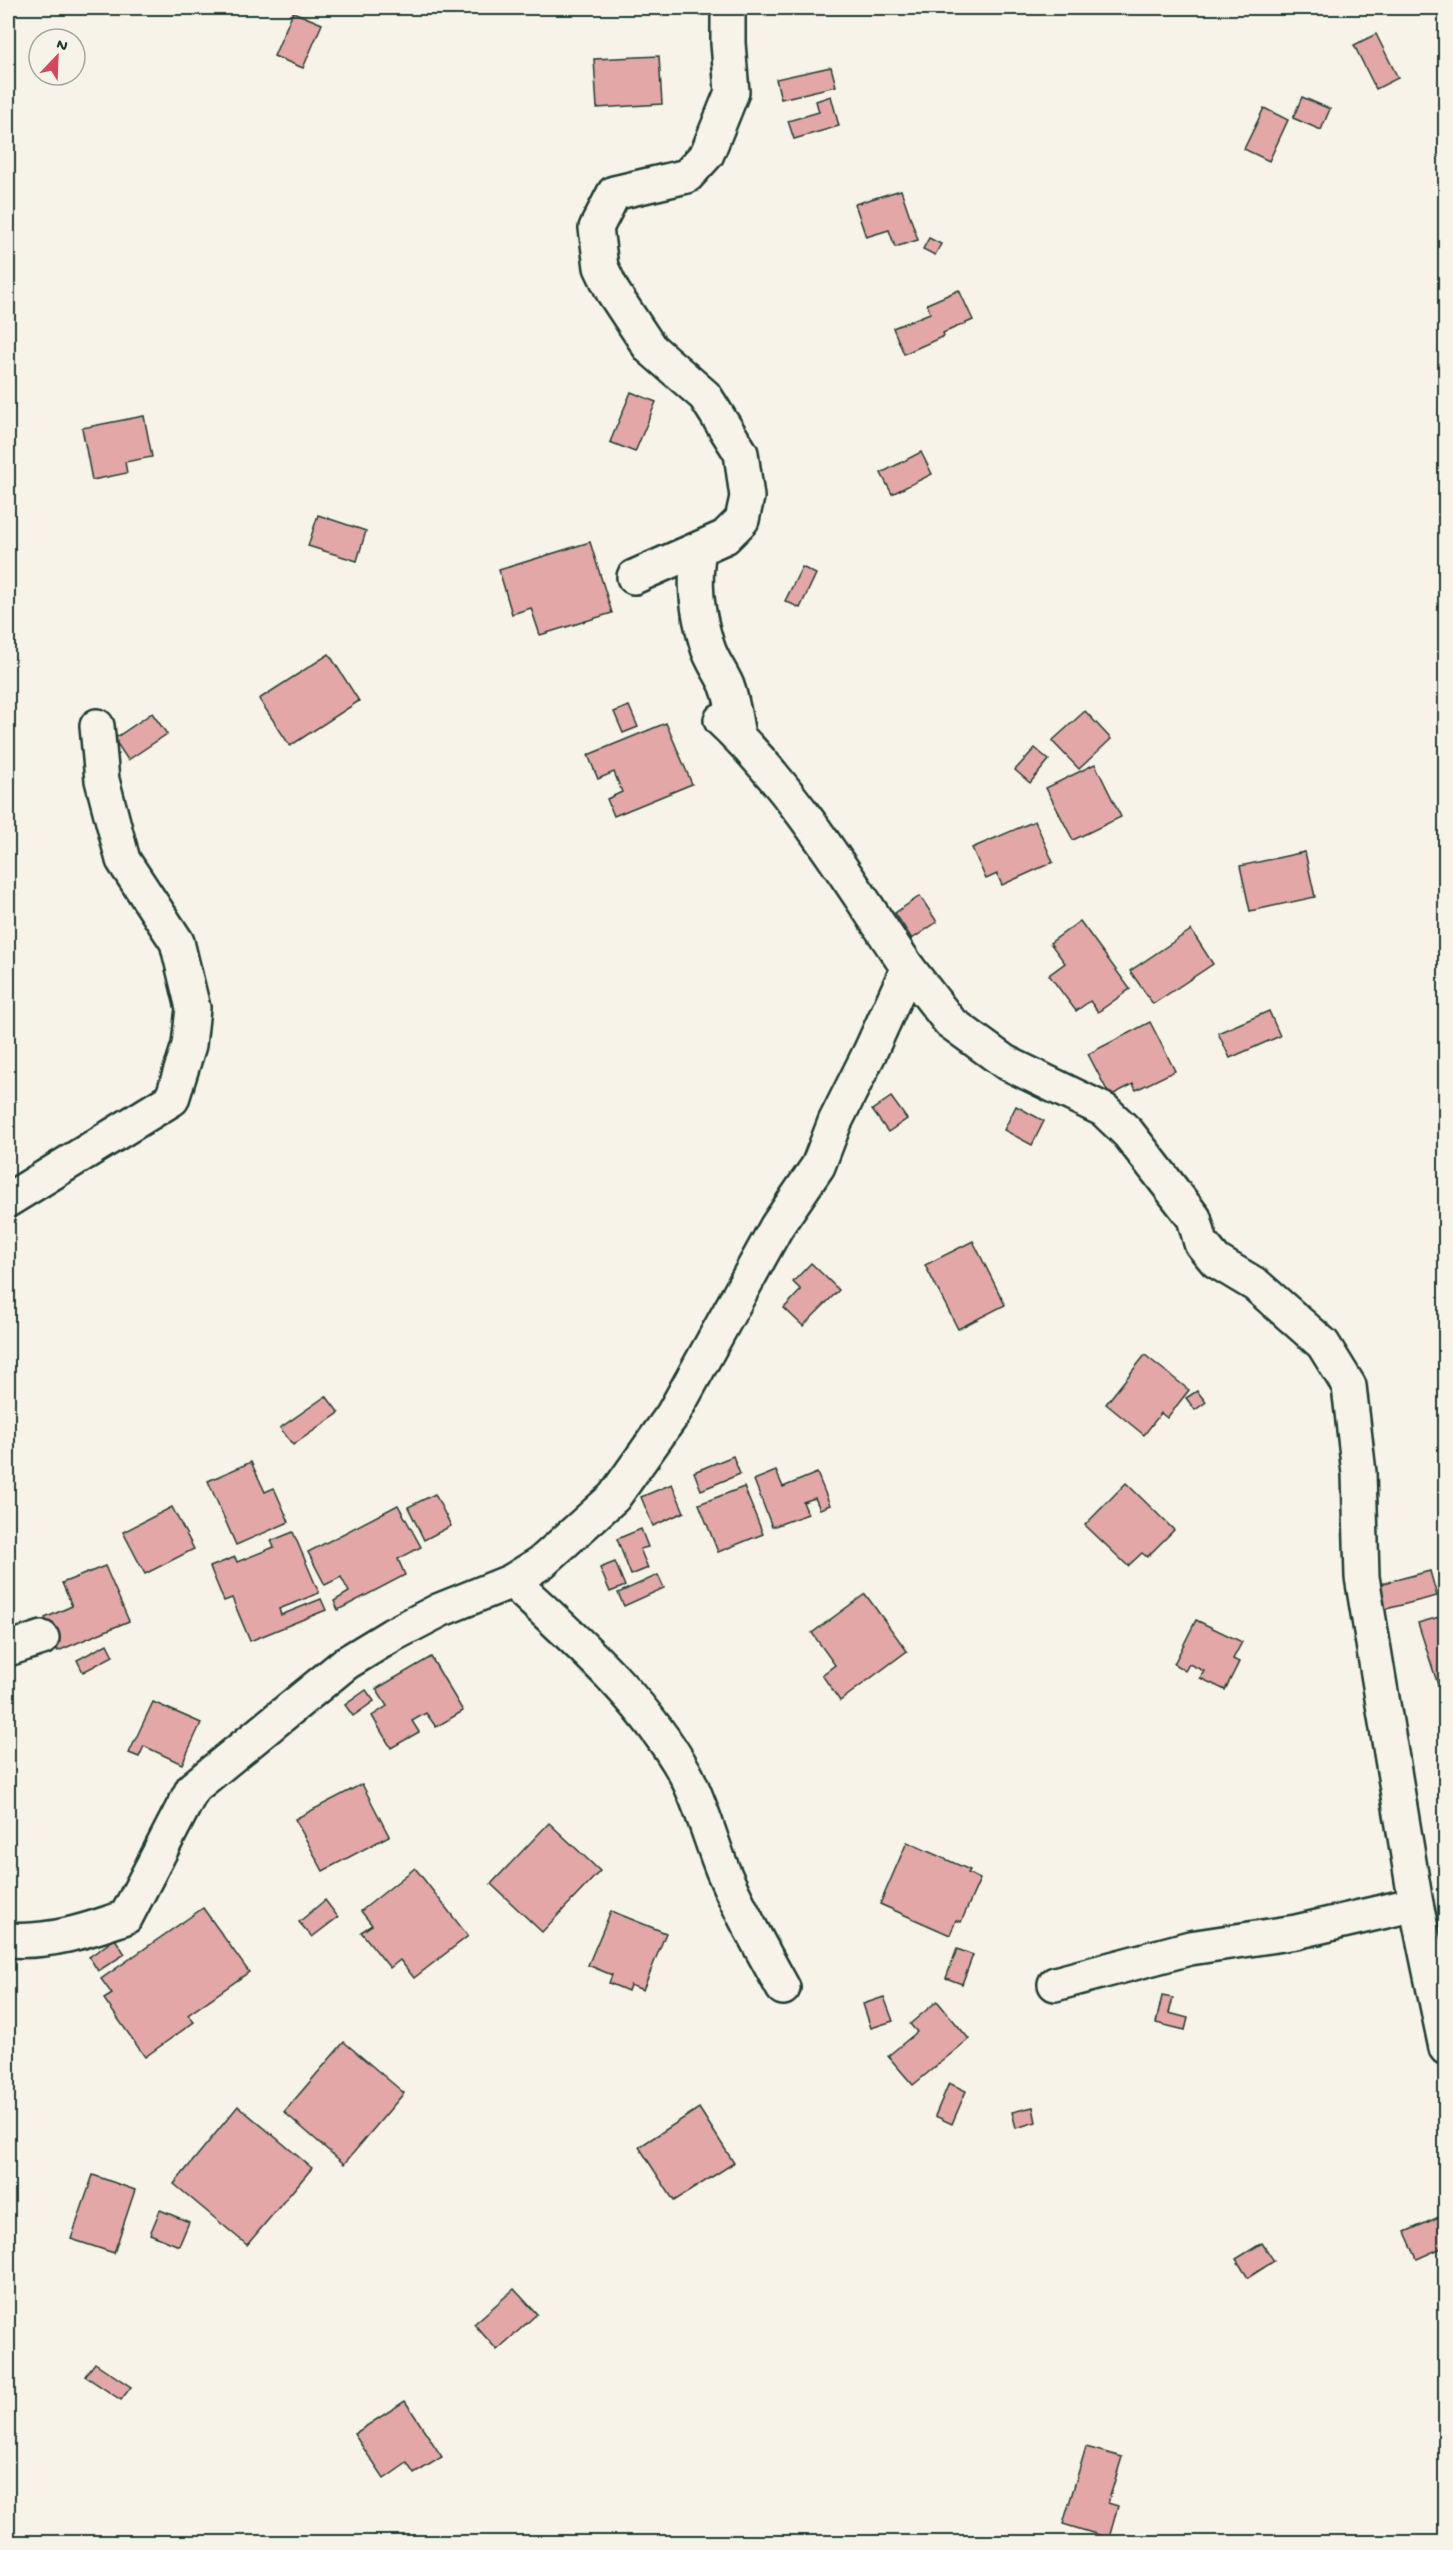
<svg xmlns="http://www.w3.org/2000/svg" width="1453" height="2550" viewBox="0 0 1453 2550" font-family="'Gochi Hand',sans-serif">
<style>
.building{fill:#e2a7a6;stroke:#1f3d34;stroke-width:1.5}
.lines{fill:none;stroke-linecap:round;stroke-linejoin:round}
.street-casing{stroke:#1f3d34;stroke-width:38}
.path{stroke:#1f3d34;stroke-width:4;stroke-dasharray:1.5 4.5;stroke-linecap:butt}
.street{stroke:#f7f3e8;stroke-width:33}
</style>
<rect width="100%" height="100%" fill="#f7f3e8"/>
<filter id="ink" filterUnits="userSpaceOnUse"><feTurbulence type="fractalNoise" baseFrequency=".0167" numOctaves="2"/><feDisplacementMap in="SourceGraphic" scale="12" xChannelSelector="R" yChannelSelector="G"/><feConvolveMatrix kernelMatrix="1 2 1 2 8 2 1 2 1" color-interpolation-filters="sRGB"/></filter>
<g filter="url(#ink)">
<g class="building">
<path d="M293 12 322 24 303 68 274 56Z"/>
<path d="M1376 34 1398 78 1376 89 1354 45Z"/>
<path d="M659 56 662 104 597 108 594 59Z"/>
<path d="M831 67 836 86 781 99 776 79Z"/>
<path d="M831 96 839 126 794 139 788 121 819 112 816 101Z"/>
<path d="M1302 97 1330 109 1321 130 1293 118Z"/>
<path d="M1264 108 1288 120 1269 161 1244 149Z"/>
<path d="M901 190 918 240 895 247 889 230 866 237 855 204Z"/>
<path d="M929 238 941 244 935 255 923 249Z"/>
<path d="M959 290 973 320 943 333 944 336 904 354 893 328 930 313 927 304Z"/>
<path d="M631 392 656 402 635 452 610 442Z"/>
<path d="M144 416 152 457 125 462 127 473 92 480 82 428Z"/>
<path d="M921 452 932 474 892 494 881 473Z"/>
<path d="M318 515 366 531 357 561 308 546Z"/>
<path d="M590 542 612 613 540 635 531 608 512 614 499 570Z"/>
<path d="M802 567 816 574 800 608 785 601Z"/>
<path d="M329 654 359 701 290 746 259 699Z"/>
<path d="M629 706 638 727 623 733 614 712Z"/>
<path d="M1085 711 1111 739 1079 769 1052 741Z"/>
<path d="M152 713 167 734 128 760 114 739Z"/>
<path d="M666 723 692 784 614 816 607 799 622 792 614 772 598 779 588 755Z"/>
<path d="M1035 748 1049 760 1030 783 1015 770Z"/>
<path d="M1095 764 1121 817 1073 840 1046 788Z"/>
<path d="M1035 821 1053 862 1002 885 997 874 986 879 972 848Z"/>
<path d="M1305 852 1315 897 1250 911 1240 866Z"/>
<path d="M920 896 937 922 912 939 895 913Z"/>
<path d="M1080 921 1130 989 1098 1012 1090 1001 1076 1011 1049 975 1065 963 1050 943Z"/>
<path d="M1191 930 1213 964 1153 1004 1130 971Z"/>
<path d="M1269 1011 1280 1036 1230 1058 1218 1033Z"/>
<path d="M1150 1022 1175 1071 1136 1090 1133 1084 1110 1096 1088 1054Z"/>
<path d="M891 1097 907 1119 888 1132 872 1110Z"/>
<path d="M1016 1106 1044 1121 1032 1145 1004 1130Z"/>
<path d="M973 1241 1005 1305 958 1329 925 1265Z"/>
<path d="M811 1263 839 1290 803 1326 784 1308 801 1290 793 1282Z"/>
<path d="M1145 1355 1189 1390 1167 1418 1161 1413 1144 1435 1106 1404Z"/>
<path d="M1197 1391 1206 1402 1195 1410 1186 1398Z"/>
<path d="M326 1396 339 1413 293 1445 280 1428Z"/>
<path d="M733 1456 740 1474 701 1490 694 1472Z"/>
<path d="M251 1462 265 1492 274 1488 289 1522 236 1545 208 1481Z"/>
<path d="M776 1471 783 1487 817 1473 830 1505 820 1509 815 1498 803 1502 808 1514 772 1527 754 1480Z"/>
<path d="M1126 1483 1174 1530 1147 1557 1142 1553 1128 1566 1085 1525Z"/>
<path d="M672 1484 684 1512 653 1526 641 1497Z"/>
<path d="M744 1487 763 1534 718 1552 699 1504Z"/>
<path d="M435 1494 451 1526 424 1540 408 1507Z"/>
<path d="M398 1505 421 1547 398 1559 405 1575 338 1610 334 1601 349 1592 341 1577 325 1585 308 1552Z"/>
<path d="M172 1507 194 1549 145 1574 123 1532Z"/>
<path d="M641 1529 648 1547 640 1549 648 1568 631 1575 617 1539Z"/>
<path d="M293 1532 319 1593 279 1609 281 1615 321 1599 326 1610 250 1641 232 1598 224 1601 210 1567 235 1557 237 1562 274 1547 271 1541Z"/>
<path d="M615 1562 625 1586 610 1592 600 1568Z"/>
<path d="M105 1566 129 1621 58 1651 45 1618 72 1606 62 1583Z"/>
<path d="M1430 1571 1437 1596 1382 1610 1376 1585Z"/>
<path d="M658 1575 664 1588 624 1606 618 1593Z"/>
<path d="M865 1594 907 1651 840 1701 822 1675 835 1665 812 1633Z"/>
<path d="M1446 1615V1682L1438 1685 1418 1623Z"/>
<path d="M1196 1620 1242 1642 1233 1659 1239 1662 1225 1690 1200 1678 1204 1671 1189 1664 1185 1671 1174 1664Z"/>
<path d="M107 1644 113 1656 83 1672 77 1660Z"/>
<path d="M431 1657 463 1711 436 1727 426 1713 412 1721 419 1732 391 1748 372 1716 387 1706 376 1689Z"/>
<path d="M366 1690 374 1701 353 1716 345 1705Z"/>
<path d="M153 1702 201 1723 182 1764 144 1746 139 1757 129 1753Z"/>
<path d="M362 1784 389 1836 323 1871 295 1819Z"/>
<path d="M549 1823 600 1871 542 1932 491 1884Z"/>
<path d="M907 1842 970 1870 968 1873 980 1879 961 1922 956 1920 950 1935 880 1904Z"/>
<path d="M415 1868 468 1936 414 1978 400 1960 390 1968 361 1932 372 1925 361 1911Z"/>
<path d="M325 1900 338 1917 312 1937 299 1922Z"/>
<path d="M203 1908 249 1972 188 2015 194 2022 145 2057 104 1999 112 1994 101 1979Z"/>
<path d="M611 1911 666 1933 643 1990 630 1985 628 1991 609 1983 612 1975 588 1965Z"/>
<path d="M115 1939 125 1954 98 1971 89 1957Z"/>
<path d="M957 1949 973 1955 962 1984 946 1978Z"/>
<path d="M1162 1996 1173 1998 1169 2013 1188 2018 1185 2030 1156 2023Z"/>
<path d="M884 1997 893 2021 871 2028 863 2004Z"/>
<path d="M937 2001 969 2039 913 2085 888 2056 917 2032 910 2024Z"/>
<path d="M344 2042 404 2093 344 2164 284 2112Z"/>
<path d="M949 2083 966 2091 952 2124 935 2116Z"/>
<path d="M238 2106 312 2168 247 2245 174 2184Z"/>
<path d="M1033 2107 1036 2122 1016 2128 1012 2112Z"/>
<path d="M699 2108 734 2163 674 2201 639 2147Z"/>
<path d="M93 2175 135 2190 114 2253 71 2239Z"/>
<path d="M160 2210 189 2222 179 2246 150 2234Z"/>
<path d="M1446 2214V2246L1417 2259 1405 2232Z"/>
<path d="M1262 2243 1274 2261 1248 2278 1236 2259Z"/>
<path d="M514 2289 537 2314 497 2350 474 2324Z"/>
<path d="M95 2363 131 2387 121 2400 85 2376Z"/>
<path d="M405 2401 442 2457 414 2474 407 2463 384 2479 354 2434Z"/>
<path d="M1086 2447 1122 2457 1108 2503 1118 2506 1109 2538 1063 2524Z"/>
</g>
<g class="lines">
<g class="street-casing">
<g id="street">
<path d="M699 550C693 583 697 612 707 645 711 660 721 672 727 686 733 702 735 719 738 736"/>
<path d="M634 577 725 537 742 520 747 497 741 453 705 396 650 348 613 292 601 267 596 228 614 193 687 176 707 154 732 92 728 43V8"/>
<path d="M908 968 950 1022 1005 1062 1104 1110 1128 1133 1194 1218 1201 1243 1216 1261 1256 1285 1323 1344 1349 1386 1359 1473 1362 1577 1416 1904 1446 2048"/>
<path d="M8 1200 172 1099 189 1045 193 1008 177 942 123 860 102 780 97 726"/>
<path d="M512 1581C575 1640 642 1697 685 1773 701 1803 710 1839 723 1871 740 1911 762 1950 783 1988"/>
<path d="M8 1649 42 1638"/>
<path d="M8 1940C50 1943 86 1931 126 1917L193 1788 346 1663 392 1635 440 1610 512 1581 542 1562 614 1497 673 1414 777 1226 818 1166 835 1122 870 1052 908 968C850 883 796 791 721 720"/>
<path d="M1055 1984 1190 1948 1296 1932 1416 1904"/>
</g>
</g>
<path class="path" d="M8 1129 12 1156"/>
<use href="#street" class="street"/>
</g>
</g>
<rect width="1453" height="2550" fill="none" stroke="#f7f3e8" stroke-width="30"/>
<rect x="15" y="15" width="1423" height="2520" fill="none" stroke="#1f3d34" stroke-width="2" filter="url(#ink)"/>
<g transform="translate(57 57) rotate(23)"><circle r="28" fill="#f7f3e8" stroke="#a1aaa0" stroke-width="1.5"/>
<path d="M0-4.5L10 22L0 15L-10 22Z" fill="#d1495b"/>
<text y="-9" font-size="16" font-weight="bold" text-anchor="middle" fill="#1f3d34">N</text>
</g>
</svg>
